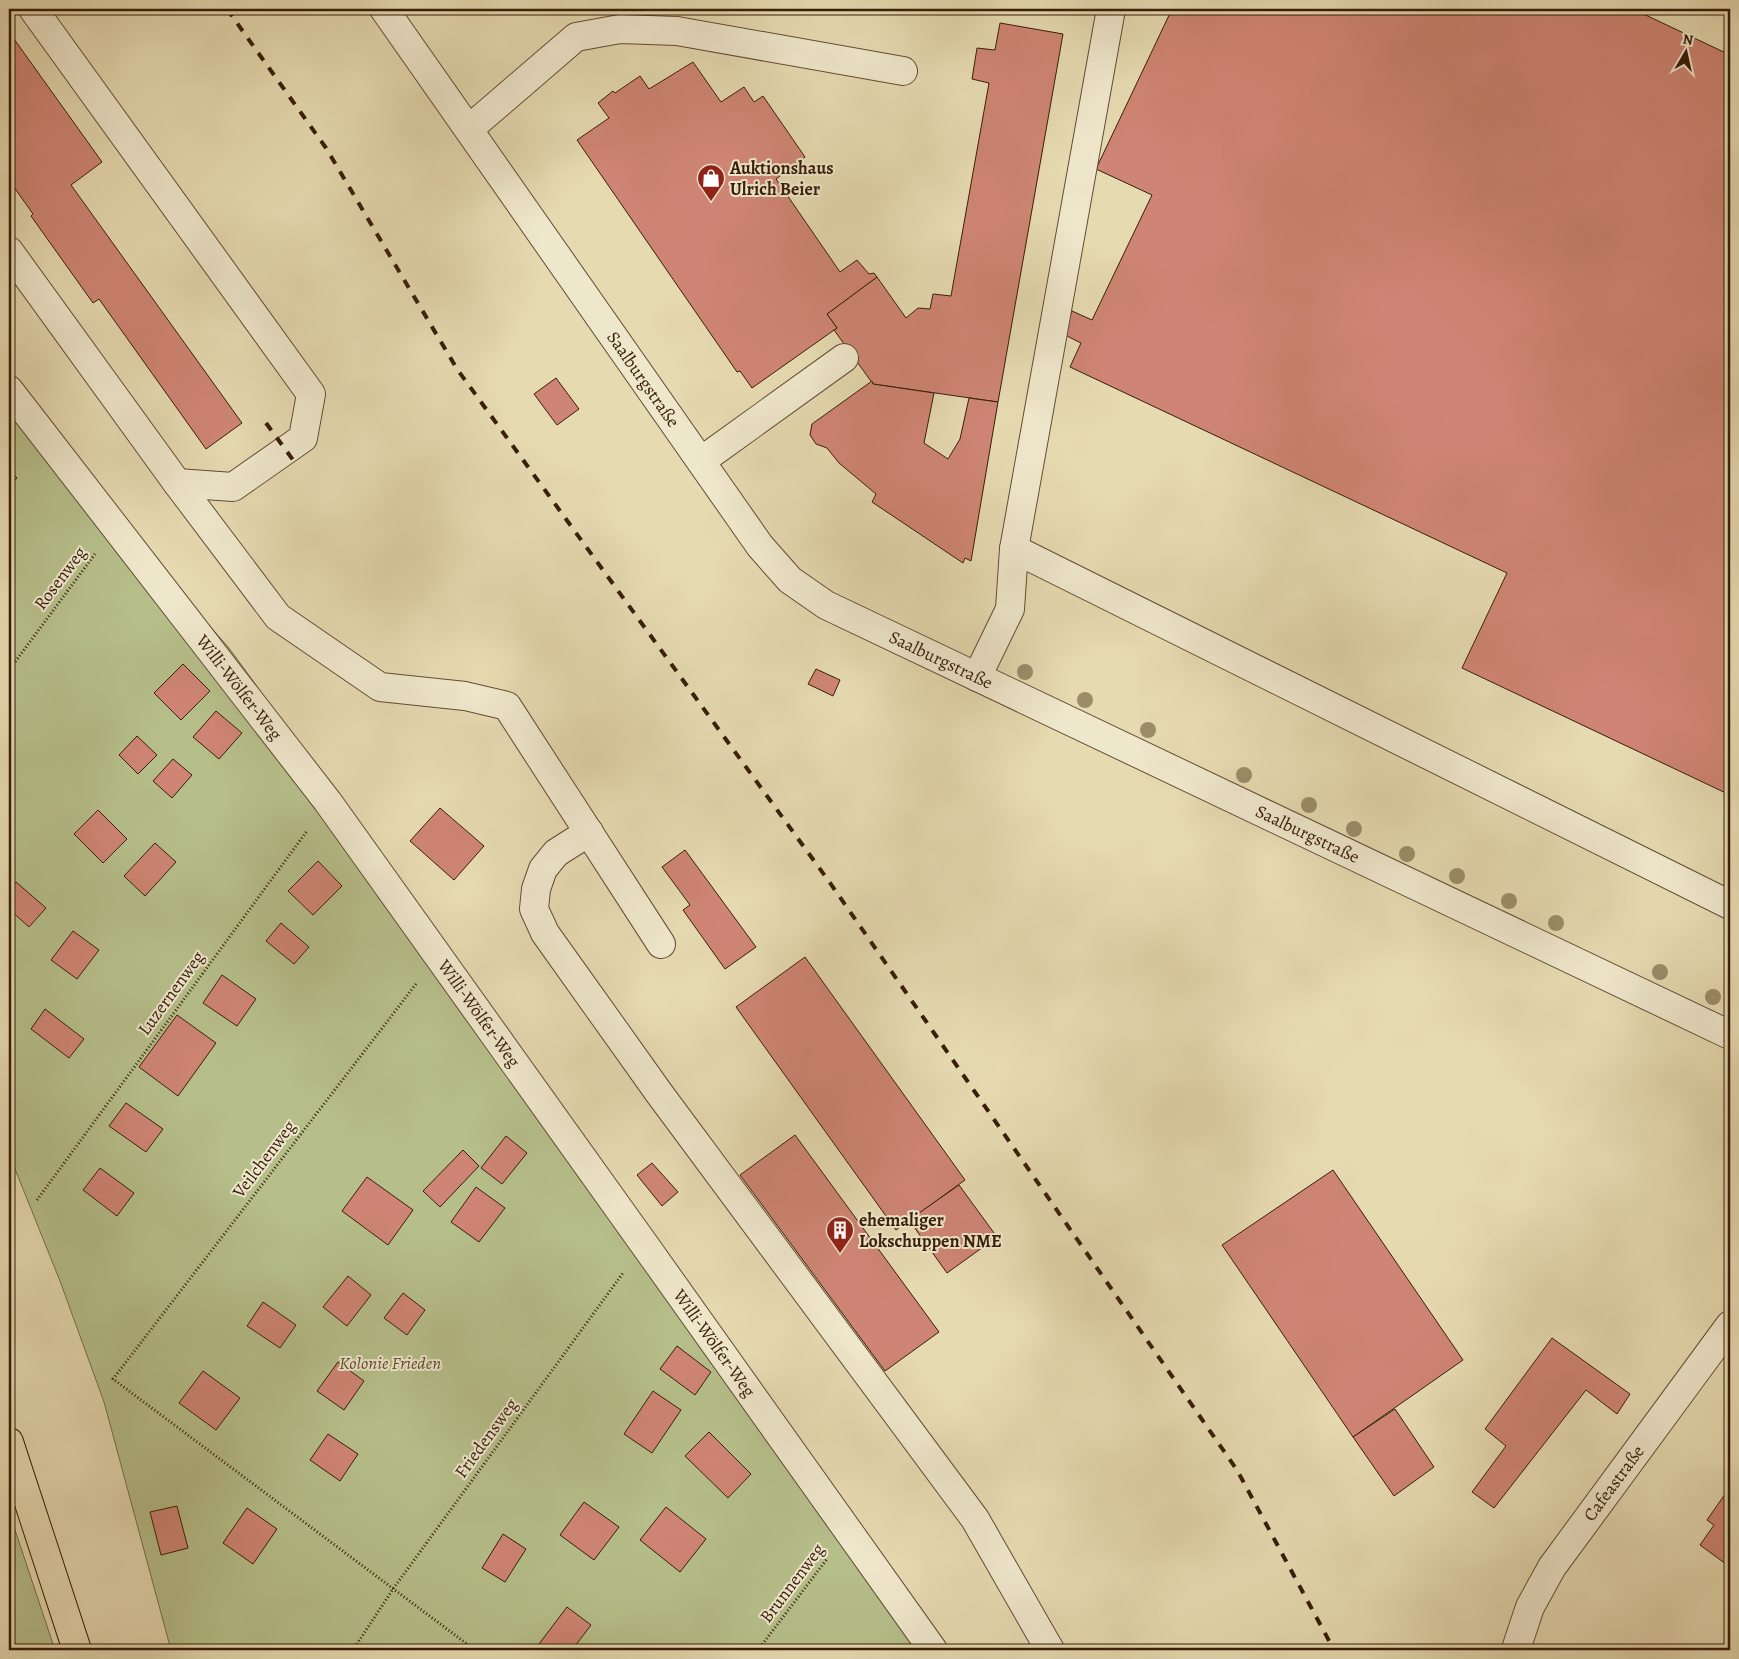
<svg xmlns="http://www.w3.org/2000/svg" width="1739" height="1659" viewBox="0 0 1739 1659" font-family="Alegreya,serif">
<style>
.green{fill:#b6bf8a;stroke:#766e4a}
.building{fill:#cf8575;stroke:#371d09}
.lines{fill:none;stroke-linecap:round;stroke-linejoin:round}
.minor-casing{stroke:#634c33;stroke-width:30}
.highway-casing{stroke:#371d09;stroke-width:30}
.path{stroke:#371d09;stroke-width:3;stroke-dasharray:1 2.5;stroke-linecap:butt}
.minor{stroke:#efe7cc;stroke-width:28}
.highway{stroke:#e6dab1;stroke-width:28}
.rail{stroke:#371d09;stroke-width:4;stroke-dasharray:9 9;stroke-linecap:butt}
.tree{fill:#9b8d6a}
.labels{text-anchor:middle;stroke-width:4;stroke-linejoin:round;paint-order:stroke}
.poi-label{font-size:18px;font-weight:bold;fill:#371d09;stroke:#efe7cc;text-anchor:start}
.street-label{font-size:18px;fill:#371d09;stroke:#efe7cc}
.park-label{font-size:18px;font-style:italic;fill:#5d4e30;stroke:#efe7cc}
</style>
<rect width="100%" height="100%" fill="#e6dab1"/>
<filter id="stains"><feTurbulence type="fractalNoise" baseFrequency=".004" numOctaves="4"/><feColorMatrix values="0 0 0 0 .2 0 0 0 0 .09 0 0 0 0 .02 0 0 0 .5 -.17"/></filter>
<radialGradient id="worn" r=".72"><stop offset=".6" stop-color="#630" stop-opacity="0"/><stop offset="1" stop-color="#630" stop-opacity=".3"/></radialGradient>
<g class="green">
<path d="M9 368 146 554 229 648 272 707 455 957 946 1650H171L104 1402 60 1281 9 1154Z"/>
<path d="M9 1512 55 1650H9Z"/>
</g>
<g class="building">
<path d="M1172 9H1633L1730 55V795L1462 668 1507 573 1070 367 1081 343 1061 333 1072 311 1092 320 1152 195 1096 169Z"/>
<path d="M1000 23 1063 34 998 402 873 384 834 330 837 328 827 314 877 277 906 318 918 308 930 309 933 294 951 296 989 83 972 79 977 48 995 50Z"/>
<path d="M9 32 102 162 71 185 242 423 206 449 99 299 93 303 31 216 33 214 9 180Z"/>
<path d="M693 62 721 102 744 87 754 102 763 96 805 157 776 179 840 272 857 260 869 274 874 273 877 277 827 314 837 328 752 388 740 371 737 372 577 140 609 118 598 103 613 91 615 93 640 76 649 89Z"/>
<path d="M556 378 579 409 557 425 534 394Z"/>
<path d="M872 381 873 384 934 393 924 443 948 459 960 439 969 398 998 402 971 561 965 558 963 563 872 502 876 494 839 463 827 448 816 444 810 435 812 424Z"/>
<path d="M9 469 17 478 9 487Z"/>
<path d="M183 664 210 691 181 720 154 693Z"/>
<path d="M816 669 840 680 833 696 808 684Z"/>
<path d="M216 711 242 733 219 759 193 737Z"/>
<path d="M137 736 157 755 138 774 119 755Z"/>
<path d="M173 759 192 775 172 798 153 781Z"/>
<path d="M440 808 484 846 454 880 410 841Z"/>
<path d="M98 810 127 839 103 863 74 834Z"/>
<path d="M155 843 176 862 145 896 124 876Z"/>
<path d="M685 850 756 947 725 969 683 910 690 905 662 867Z"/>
<path d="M318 861 342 886 313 915 288 891Z"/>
<path d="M16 882 46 908 29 927 9 909V890Z"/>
<path d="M281 923 309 947 294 964 266 941Z"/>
<path d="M73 931 99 950 77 979 51 960Z"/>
<path d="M805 957 965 1180 896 1230 736 1007Z"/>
<path d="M222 975 256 999 237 1026 203 1003Z"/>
<path d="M45 1009 84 1039 69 1058 31 1029Z"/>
<path d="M177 1015 216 1043 178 1096 139 1067Z"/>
<path d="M126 1103 163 1129 146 1152 109 1126Z"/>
<path d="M795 1135 939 1332 885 1371 740 1175Z"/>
<path d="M506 1136 527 1153 502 1184 481 1168Z"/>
<path d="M463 1150 479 1166 440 1207 423 1191Z"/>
<path d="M652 1163 678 1192 662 1206 637 1175Z"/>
<path d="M100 1168 134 1193 117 1216 83 1190Z"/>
<path d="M1333 1170 1463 1360 1353 1437 1222 1245Z"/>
<path d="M367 1177 413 1210 388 1245 342 1211Z"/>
<path d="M959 1185 997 1237 947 1273 909 1220Z"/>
<path d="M476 1187 505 1208 479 1242 451 1222Z"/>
<path d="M348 1276 371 1295 347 1326 323 1307Z"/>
<path d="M403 1293 425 1310 407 1335 384 1318Z"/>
<path d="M263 1302 296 1325 280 1348 247 1326Z"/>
<path d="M1552 1338 1630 1394 1617 1414 1586 1390 1494 1508 1472 1492 1506 1446 1485 1429Z"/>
<path d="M677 1346 711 1372 695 1395 660 1369Z"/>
<path d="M338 1362 364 1381 344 1410 317 1391Z"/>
<path d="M203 1371 240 1398 216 1430 179 1403Z"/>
<path d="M653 1391 681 1410 652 1453 624 1434Z"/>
<path d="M1395 1409 1434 1467 1394 1496 1353 1437Z"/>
<path d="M709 1432 751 1474 728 1498 685 1456Z"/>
<path d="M328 1434 358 1454 340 1481 310 1460Z"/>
<path d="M1730 1487V1567L1700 1545 1714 1525 1707 1520Z"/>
<path d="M584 1502 619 1527 594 1560 560 1535Z"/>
<path d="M177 1506 188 1548 161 1555 150 1512Z"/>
<path d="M666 1507 706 1539 680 1572 640 1540Z"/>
<path d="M247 1508 277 1529 253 1564 223 1543Z"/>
<path d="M503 1534 526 1549 505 1582 482 1568Z"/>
<path d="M567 1607 591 1625 572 1650H548L539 1644Z"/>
</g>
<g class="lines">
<g class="minor-casing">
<g id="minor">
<path id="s1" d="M384 9 760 546 790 580 826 605 1730 1035"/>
<path d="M469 129 576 37 620 29 677 31 903 71"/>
<path d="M9 251 177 483 233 487 303 438 311 394 33 9"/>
<path id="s2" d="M9 390 328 802 644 1244 933 1650"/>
<path d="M701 461 844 358"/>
<path d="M177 483 278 617 380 687 465 696 507 706 661 944"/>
<path d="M1014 549 1111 9"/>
<path d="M977 677 1010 609 1014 549 1730 905"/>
<path d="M589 832 556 853 543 869 536 889 534 909 545 933 659 1093 975 1519 1050 1650"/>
<path id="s3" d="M1518 1650 1517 1646 1530 1607 1552 1567 1730 1325"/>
</g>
</g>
<g class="highway-casing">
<path id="highway" d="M9 1442 77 1650"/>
</g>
<g class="path">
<path d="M9 670 95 554"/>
<path d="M416 984 113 1379 475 1650"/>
<path d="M37 1200 307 831"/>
<path d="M353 1650 393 1589 623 1273"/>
<path d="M758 1650 827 1559"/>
</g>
<use href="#minor" class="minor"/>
<use href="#highway" class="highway"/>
<g class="rail">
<path d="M227 9 326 148 457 369 828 880 1237 1470 1334 1650"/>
<path d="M266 423 296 464"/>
</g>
</g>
<g class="tree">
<circle cx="1025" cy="672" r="8"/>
<circle cx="1085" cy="700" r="8"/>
<circle cx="1148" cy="730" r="8"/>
<circle cx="1244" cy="775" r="8"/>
<circle cx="1309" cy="805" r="8"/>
<circle cx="1354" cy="829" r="8"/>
<circle cx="1407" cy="854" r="8"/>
<circle cx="1457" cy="876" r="8"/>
<circle cx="1509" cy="901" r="8"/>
<circle cx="1556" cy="923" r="8"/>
<circle cx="1660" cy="972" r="8"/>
<circle cx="1713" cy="997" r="8"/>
</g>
<defs>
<g id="shop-pin" transform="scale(1.4375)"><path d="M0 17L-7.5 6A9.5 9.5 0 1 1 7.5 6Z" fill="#8f2418" stroke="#efe7cc"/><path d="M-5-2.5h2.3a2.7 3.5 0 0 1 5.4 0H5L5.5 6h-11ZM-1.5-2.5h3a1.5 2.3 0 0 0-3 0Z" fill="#fff"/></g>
<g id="building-pin" transform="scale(1.4375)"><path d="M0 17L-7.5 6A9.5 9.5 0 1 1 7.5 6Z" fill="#8f2418" stroke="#efe7cc"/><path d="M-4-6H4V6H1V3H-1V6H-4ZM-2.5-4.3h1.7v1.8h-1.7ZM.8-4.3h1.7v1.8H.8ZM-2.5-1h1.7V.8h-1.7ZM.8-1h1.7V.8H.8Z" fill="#fff"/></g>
</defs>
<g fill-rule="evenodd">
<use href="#shop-pin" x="711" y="178"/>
<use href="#building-pin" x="840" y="1230"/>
</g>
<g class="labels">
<g class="poi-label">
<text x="730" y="174">Auktionshaus<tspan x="730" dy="21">Ulrich Beier</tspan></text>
<text x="859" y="1226">ehemaliger<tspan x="859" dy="21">Lokschuppen NME</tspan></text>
</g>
<g class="street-label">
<text dy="6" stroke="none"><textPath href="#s1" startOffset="452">Saalburgstraße</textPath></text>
<text transform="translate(60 578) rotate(-53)" y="6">Rosenweg</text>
<text dy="6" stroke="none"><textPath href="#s1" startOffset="872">Saalburgstraße</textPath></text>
<text dy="6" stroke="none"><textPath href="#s2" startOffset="376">Willi-Wölfer-Weg</textPath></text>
<text dy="6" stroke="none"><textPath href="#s1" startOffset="1278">Saalburgstraße</textPath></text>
<text transform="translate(171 993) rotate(-54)" y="6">Luzernenweg</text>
<text dy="6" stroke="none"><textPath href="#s2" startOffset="781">Willi-Wölfer-Weg</textPath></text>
<text transform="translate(264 1159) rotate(-53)" y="6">Veilchenweg</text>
<text dy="6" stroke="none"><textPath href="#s2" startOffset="1186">Willi-Wölfer-Weg</textPath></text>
<text transform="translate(486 1438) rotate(-54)" y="6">Friedensweg</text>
<text dy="6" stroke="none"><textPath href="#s3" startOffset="195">Cafeastraße</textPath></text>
<text transform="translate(792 1583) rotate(-53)" y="6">Brunnenweg</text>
</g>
<g class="park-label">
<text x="390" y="1369">Kolonie Frieden</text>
</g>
</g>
<rect width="1739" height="1659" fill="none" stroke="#e6dab1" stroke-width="30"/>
<rect x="10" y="10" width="1719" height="1639" fill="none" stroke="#371d09" stroke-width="2.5"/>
<rect x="15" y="15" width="1709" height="1629" fill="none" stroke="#371d09"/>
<g transform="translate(1686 52) rotate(9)" stroke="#efe7cc" stroke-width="4" paint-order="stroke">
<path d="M0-4L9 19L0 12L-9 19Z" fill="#371d09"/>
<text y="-8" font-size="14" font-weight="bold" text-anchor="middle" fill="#371d09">N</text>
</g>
<rect width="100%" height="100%" filter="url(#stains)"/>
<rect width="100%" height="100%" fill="url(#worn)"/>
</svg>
